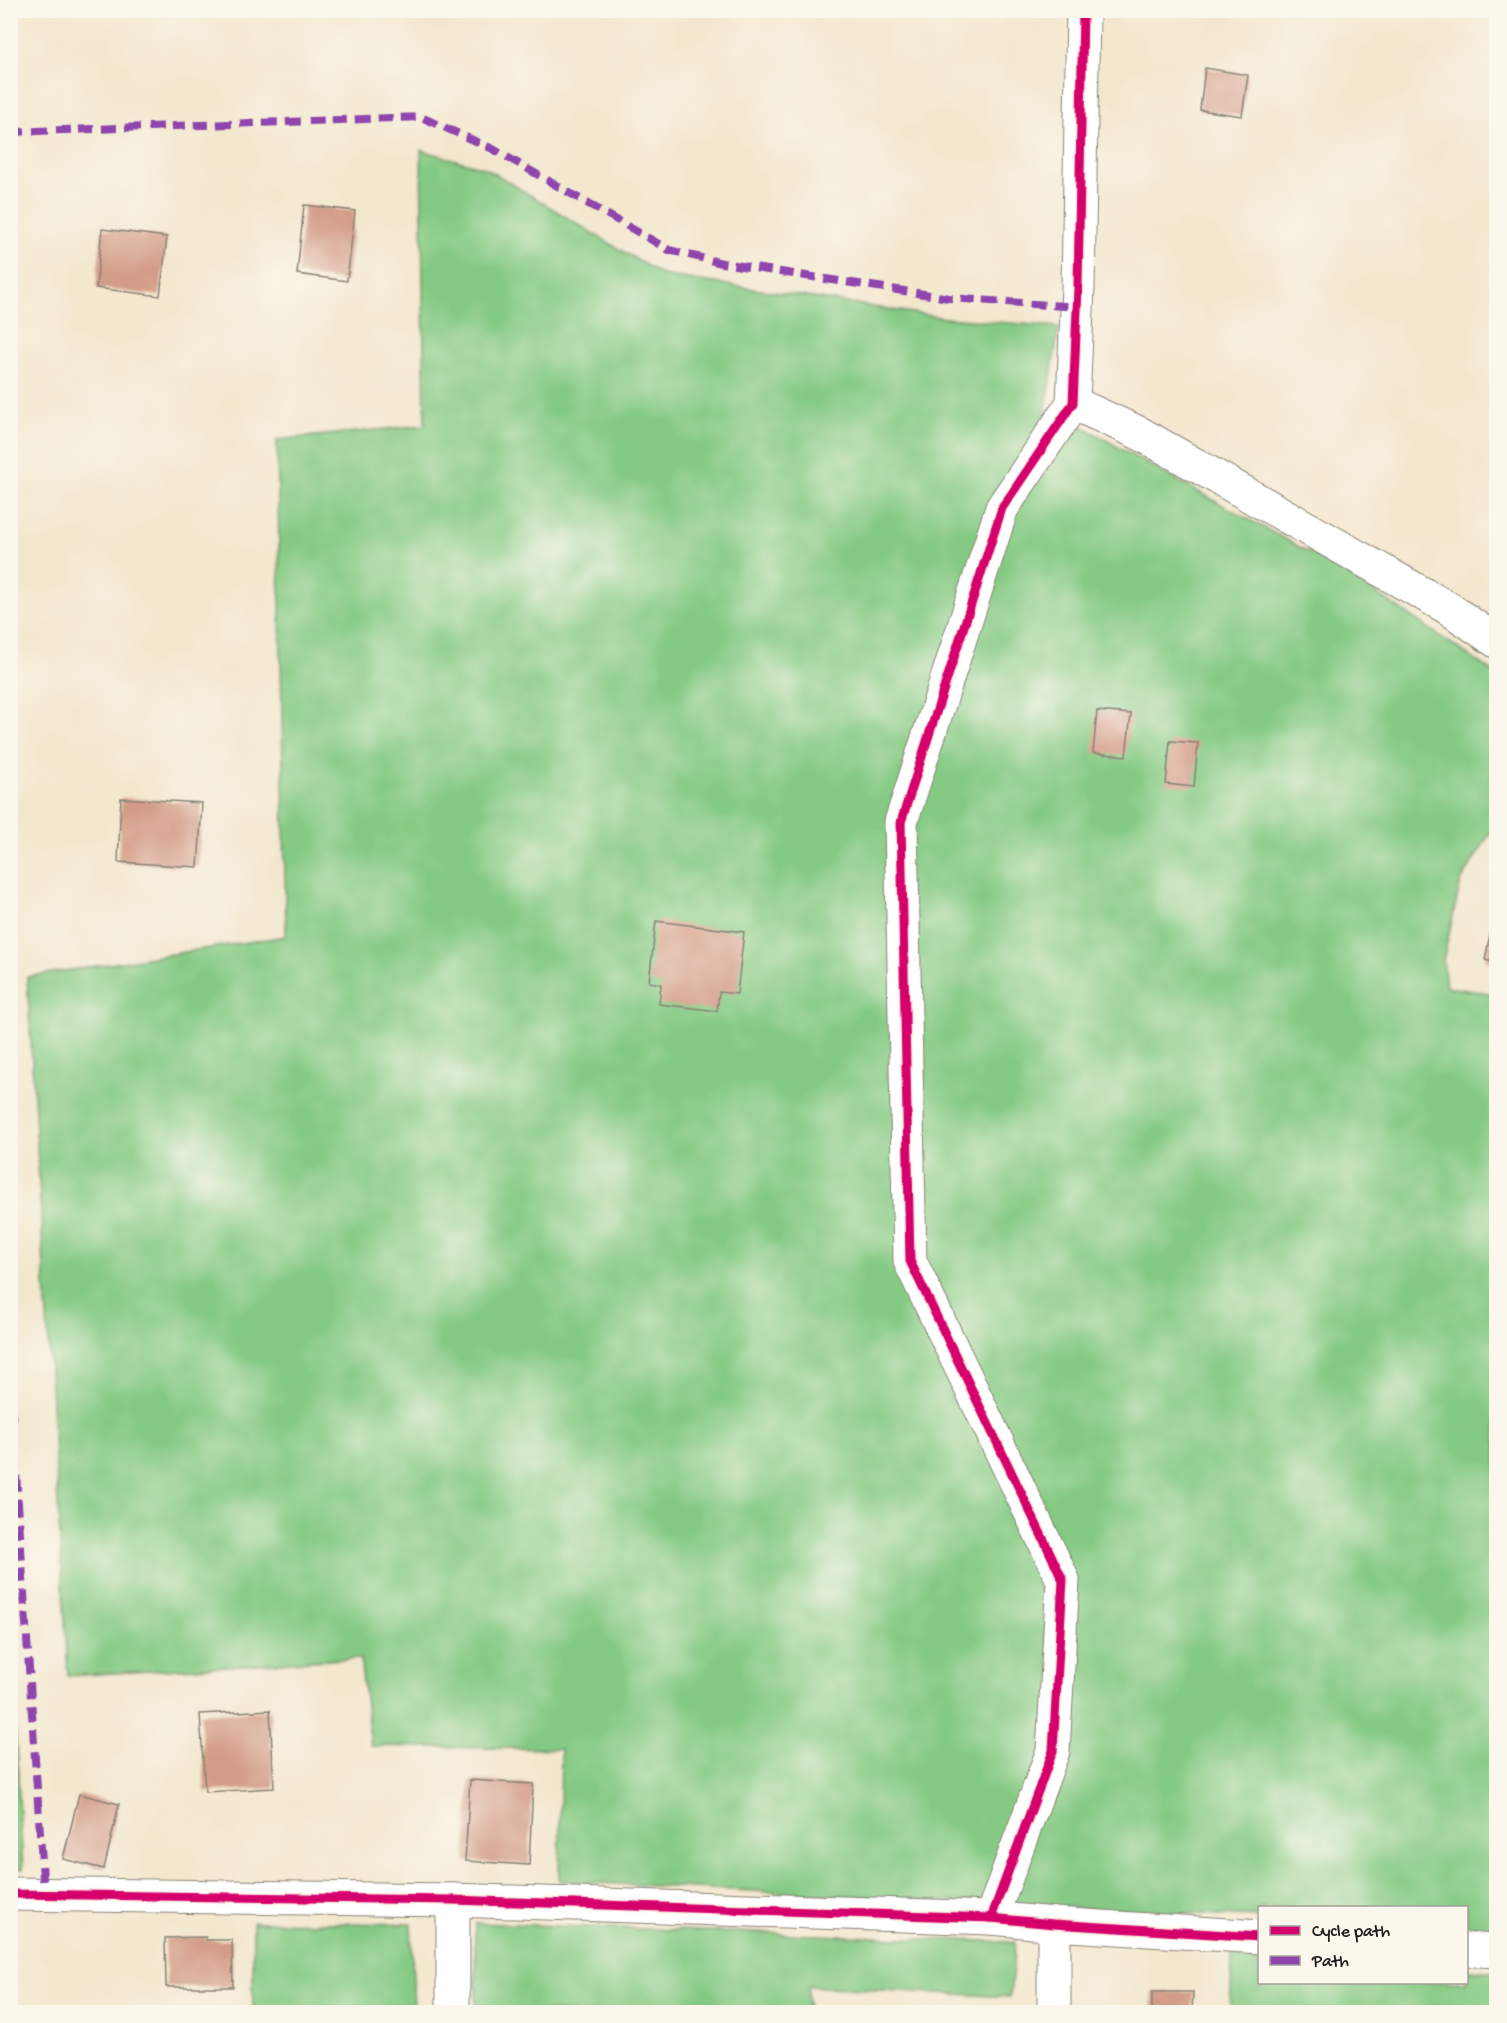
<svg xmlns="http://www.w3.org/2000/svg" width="1507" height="2023" viewBox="0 0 1507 2023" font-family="'Gochi Hand',sans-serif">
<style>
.grass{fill:#85ca84;stroke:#507350;stroke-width:1.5}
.building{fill:#d39c88}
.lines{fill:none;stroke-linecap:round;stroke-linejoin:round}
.street-casing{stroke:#888275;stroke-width:35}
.street{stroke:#fff;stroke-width:33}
.quiet{stroke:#8e44ad;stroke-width:8;stroke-dasharray:15 8;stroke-linecap:butt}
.cycleway-casing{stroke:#fbf7ec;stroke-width:13}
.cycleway{stroke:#d6006c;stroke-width:9}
</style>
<rect width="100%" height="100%" fill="#fbf7ec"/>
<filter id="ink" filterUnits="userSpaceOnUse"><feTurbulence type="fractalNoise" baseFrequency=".0167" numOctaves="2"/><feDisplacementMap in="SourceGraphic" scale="12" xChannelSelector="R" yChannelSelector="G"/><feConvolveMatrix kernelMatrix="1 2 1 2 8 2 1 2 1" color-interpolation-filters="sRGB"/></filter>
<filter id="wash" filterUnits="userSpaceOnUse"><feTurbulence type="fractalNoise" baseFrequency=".008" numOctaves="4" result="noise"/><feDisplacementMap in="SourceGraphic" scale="24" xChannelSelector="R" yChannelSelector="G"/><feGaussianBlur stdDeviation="1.35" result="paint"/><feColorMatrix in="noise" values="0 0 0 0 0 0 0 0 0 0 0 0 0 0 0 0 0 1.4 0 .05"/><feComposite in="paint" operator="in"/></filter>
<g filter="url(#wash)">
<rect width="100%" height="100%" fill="#f3e7ce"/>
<g class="grass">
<path d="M421 150 487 169 662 275 946 318 1059 327 1044 419 1079 424 1133 456 1345 572 1496 674V823L1461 881 1443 960 1446 987 1496 994V1929L1467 1927 1466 1908H1260L1259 1917 559 1881 561 1749 371 1746 360 1658 68 1676 27 977 286 936 277 440 425 425Z"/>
<path d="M10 1650H11L23 1869 11 1868Z"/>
<path d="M253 1922 411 1924 414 2012H253Z"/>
<path d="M475 1923 1015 1942 1010 1997 808 1986V2012H476Z"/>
<path d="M1232 1956 1259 1957 1260 1982H1466L1467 1970 1496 1972V2012H1230Z"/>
</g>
<g id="blocks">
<g class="building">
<path d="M1205 68 1248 75 1242 116 1200 110Z"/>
<path d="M304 205 355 211 347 281 297 274Z"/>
<path d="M102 229 167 237 160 296 96 288Z"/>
<path d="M1097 711 1131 714 1126 756 1093 753Z"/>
<path d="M1170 741 1198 743 1194 787 1166 784Z"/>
<path d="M121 798 202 803 198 867 118 862Z"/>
<path d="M656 921 744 932 737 994 719 992 717 1011 659 1004 661 984 649 982Z"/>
<path d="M1492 925 1496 926V963L1485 960Z"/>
<path d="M270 1710 274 1788 205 1792 200 1714Z"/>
<path d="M470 1780 533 1784 529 1865 465 1861Z"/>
<path d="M79 1794 119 1804 104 1869 63 1859Z"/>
<path d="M206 1937V1940H232L233 1987H166L165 1938Z"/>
<path d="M1152 1992H1193L1192 2012H1152Z"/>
</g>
</g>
</g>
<g filter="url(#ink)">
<use href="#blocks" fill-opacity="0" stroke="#888275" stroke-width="1.5"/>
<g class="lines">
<g class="street-casing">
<g id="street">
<path d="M1073 403 1141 434 1448 608 1496 641"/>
<path d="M10 1894 453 1900 991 1918 1054 1924 1260 1937"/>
<path d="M991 1918 1053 1751 1063 1580 910 1261 901 822 1002 508 1073 403 1078 287 1083 10"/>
<path d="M1054 1924V2012"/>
<path d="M1466 1949 1496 1951"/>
<path d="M453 2012V1900"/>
</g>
</g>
<use href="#street" class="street"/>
<g class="quiet">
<path d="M10 132 421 117 493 149 669 250 722 263 949 298 1077 307"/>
<path d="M10 1384 44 1893"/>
</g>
<g class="cycleway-casing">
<g id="cycleway">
<path d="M10 1894 453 1900 991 1918 1054 1924 1260 1937"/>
<path d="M991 1918 1053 1751 1063 1580 910 1261 901 822 1002 508 1073 403 1078 287 1083 10"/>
</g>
</g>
<use href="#cycleway" class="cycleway"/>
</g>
</g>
<rect width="1507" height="2023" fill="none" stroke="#fbf7ec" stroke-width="36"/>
<rect x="1258" y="1906" width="210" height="78" fill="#fbf7ec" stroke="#a29f99" stroke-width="1.5"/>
<rect x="1270" y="1926" width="30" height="9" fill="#d6006c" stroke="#a29f99" stroke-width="1.5"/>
<text x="1312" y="1936" font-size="18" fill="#1c1c1c">Cycle path</text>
<rect x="1270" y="1956" width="30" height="9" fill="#8e44ad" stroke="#a29f99" stroke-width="1.5"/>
<text x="1312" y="1966" font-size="18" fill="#1c1c1c">Path</text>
</svg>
